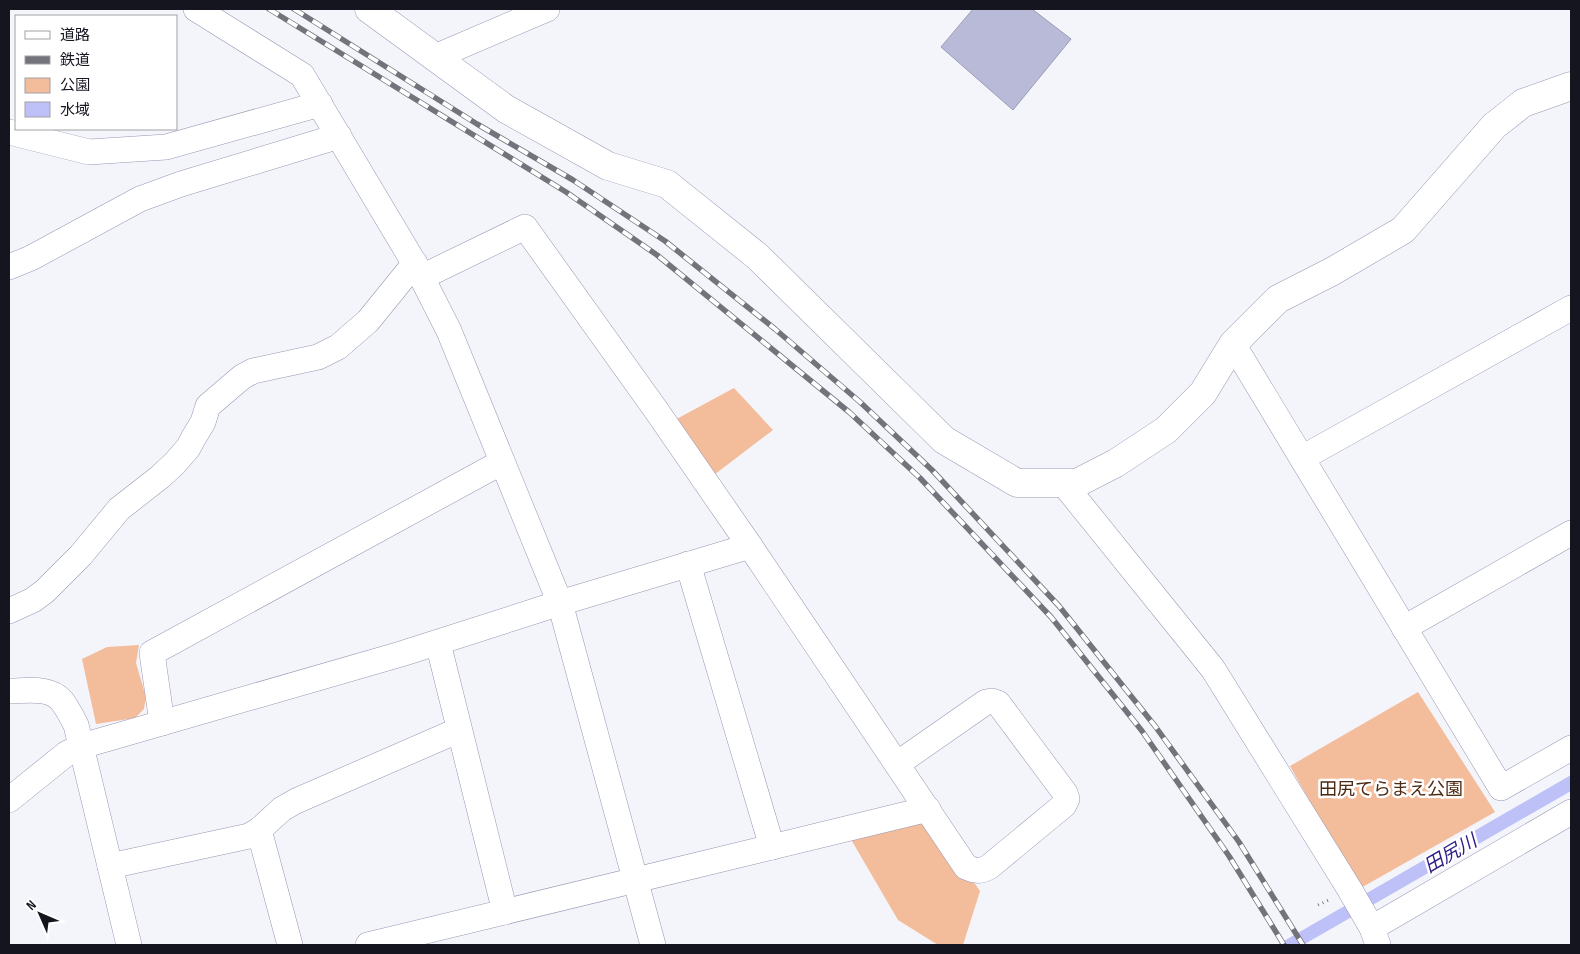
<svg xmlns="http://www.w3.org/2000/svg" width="1580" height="954" viewBox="0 0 1580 954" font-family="'Sofia Sans Condensed','Noto Sans JP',sans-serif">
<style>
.green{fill:#f3bc9a}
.water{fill:#bdc1f8}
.building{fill:#b8bad7;stroke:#9a9cb7}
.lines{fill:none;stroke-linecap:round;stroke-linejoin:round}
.minor-casing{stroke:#9698b3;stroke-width:26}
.tertiary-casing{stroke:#9698b3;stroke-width:29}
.path{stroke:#7b7c84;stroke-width:3;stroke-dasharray:1 4;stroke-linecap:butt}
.minor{stroke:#fff;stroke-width:25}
.tertiary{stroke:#fff;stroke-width:28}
.rail-casing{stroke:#72737b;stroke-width:5.5}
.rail{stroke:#fff;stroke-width:4;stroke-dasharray:11;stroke-linecap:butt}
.labels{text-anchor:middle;stroke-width:5;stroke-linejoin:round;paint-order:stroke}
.park-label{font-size:18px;fill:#4d2a12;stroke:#fff}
.water-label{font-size:19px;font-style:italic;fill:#302085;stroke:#fff}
</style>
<rect width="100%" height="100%" fill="#f4f5fb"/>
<g class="green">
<path d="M734 388 773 430 710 478 671 422Z"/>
<path d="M139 645 136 663 146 697 144 709 135 718 96 724 82 659 107 647Z"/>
<path d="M1418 692 1495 812 1359 889 1290 766Z"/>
<path d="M926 814 980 891 963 945H938L898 920 849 836Z"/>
</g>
<path class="water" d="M1571 775V791L1303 945H1277Z"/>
<path class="building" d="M973 9H1032L1071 39 1013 110 941 47Z"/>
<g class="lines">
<g class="minor-casing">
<g id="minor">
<path d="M196 9 302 75 416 266 449 331 560 603 653 945"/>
<path d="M435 57 547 9"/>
<path d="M9 132 89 152 166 147 320 104"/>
<path d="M9 267 31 258 140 199 181 184 339 136"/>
<path d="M422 277 525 227 656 410 750 546 966 867C975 871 980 872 989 867L1064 805 1067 799 1065 793 998 703 992 701 986 702 897 764"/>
<path d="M1233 344 1501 788 1571 748"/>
<path d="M1302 458 1571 308"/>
<path d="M1063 483 1213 669 1350 890 1372 928 1378 945"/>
<path d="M688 564 772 847"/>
<path d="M9 611 33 600 45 591 81 555 119 509 160 477 175 463 188 448 194 437 203 422 208 406 242 377 253 371 318 357 338 347 368 321 415 263"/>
<path d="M1404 628 1571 533"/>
<path d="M438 643 505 912"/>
<path d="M9 691C26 691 49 686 62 701 67 708 72 717 76 725L129 945"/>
<path d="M162 723 152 653 502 462"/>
<path d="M9 800 66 754 82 746 401 654 560 603 750 546"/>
<path d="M259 830 290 945"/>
<path d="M110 866 249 836 259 830 282 809 296 801 459 730"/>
<path d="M1372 928 1571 812"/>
<path d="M368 945 928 809"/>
</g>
</g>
<g class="tertiary-casing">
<path id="tertiary" d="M369 9 506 109 608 166 667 184 757 256 944 440 1017 483H1077L1116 463 1166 430 1203 393 1233 344 1278 299 1333 271 1403 230 1494 126 1523 103 1571 86"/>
</g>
<path class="path" d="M1318 905 1329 900"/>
<use href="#minor" class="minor"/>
<use href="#tertiary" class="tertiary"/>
<g class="rail-casing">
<g id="rail">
<path d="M269 9 566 192 657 255 849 412 920 478 1051 617 1142 731 1229 856 1284 945"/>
<path d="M294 9 477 124 573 180 665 241 775 329 860 402 932 470 1059 606 1155 726 1239 842 1303 945"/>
</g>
</g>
<use href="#rail" class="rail"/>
</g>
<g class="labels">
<g class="park-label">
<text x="1391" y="795">田尻てらまえ公園</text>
</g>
<g class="water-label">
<text transform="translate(1450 853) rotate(-30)" y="7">田尻川</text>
</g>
</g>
<rect width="1580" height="954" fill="none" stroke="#14151f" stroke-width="20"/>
<rect x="15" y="15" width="162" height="115" fill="#ffffff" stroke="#a1a1a5"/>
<rect x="25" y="31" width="25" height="8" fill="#ffffff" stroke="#a1a1a5"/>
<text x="60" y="40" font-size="15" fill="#14151f">道路</text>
<rect x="25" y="56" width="25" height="8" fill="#72737b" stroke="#a1a1a5"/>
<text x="60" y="65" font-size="15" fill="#14151f">鉄道</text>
<rect x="25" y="78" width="25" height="15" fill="#f3bc9a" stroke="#a1a1a5"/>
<text x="60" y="90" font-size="15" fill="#14151f">公園</text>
<rect x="25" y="102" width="25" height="15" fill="#bdc1f8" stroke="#a1a1a5"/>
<text x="60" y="115" font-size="15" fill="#14151f">水域</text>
<g transform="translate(40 914) rotate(315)" stroke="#ffffff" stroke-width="4" paint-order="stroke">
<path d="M0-4L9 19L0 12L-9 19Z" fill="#14151f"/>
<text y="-8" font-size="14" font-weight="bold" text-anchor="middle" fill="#14151f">N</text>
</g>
</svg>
